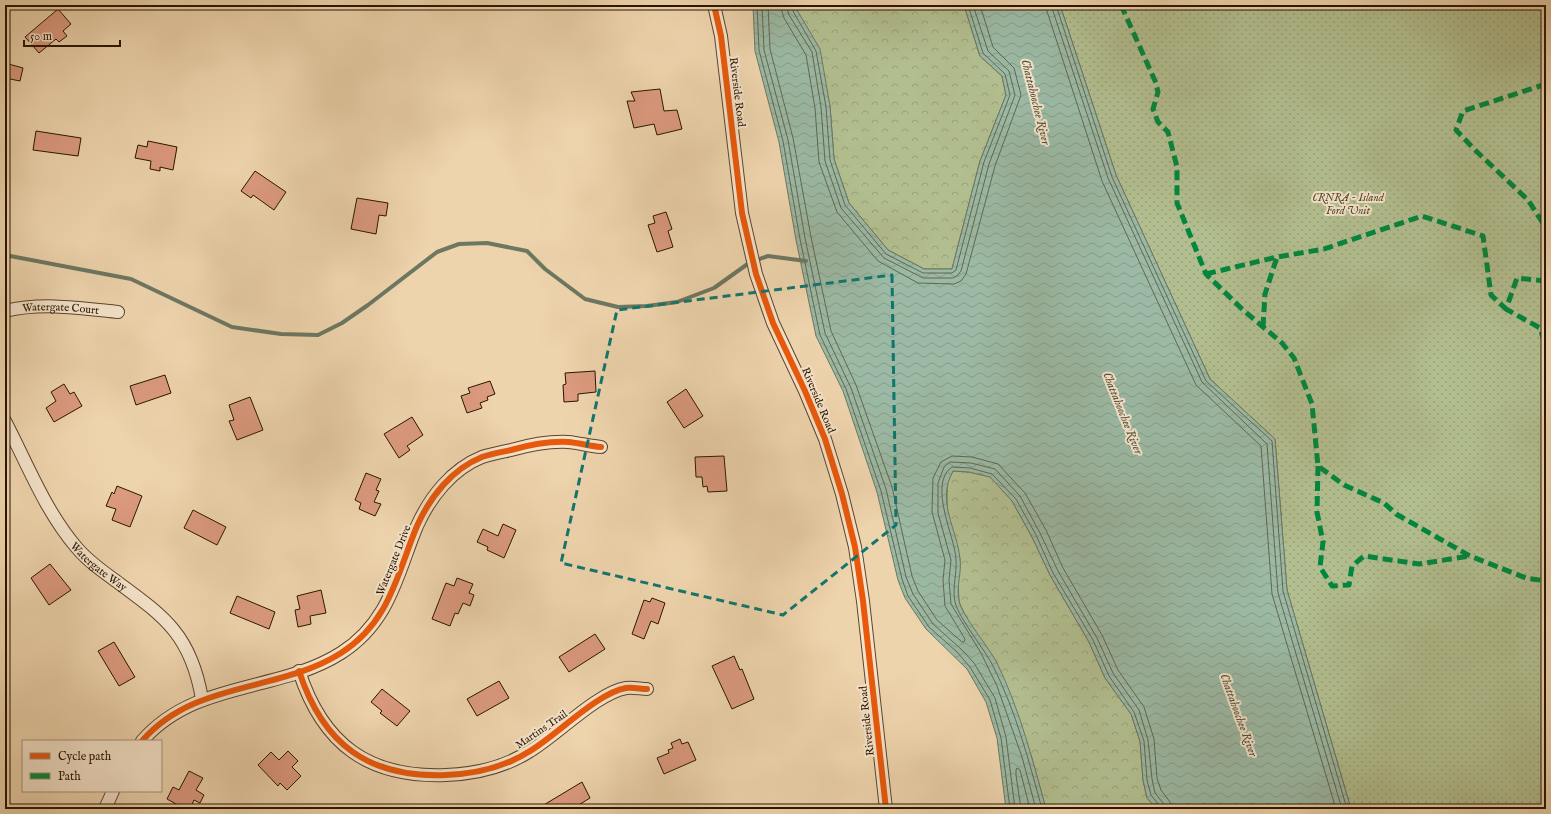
<svg xmlns="http://www.w3.org/2000/svg" width="1551" height="814" viewBox="0 0 1551 814" font-family="'IM FELL English',serif">
<style>
.forest{fill:url(#forest-crowns);stroke:#6d6a48}
.park{fill:url(#park-dots);stroke:#6d6a48}
.water{fill:url(#water-waves);stroke:#6d7762}
.lines{fill:none;stroke-linecap:round;stroke-linejoin:round}
.shore{stroke:#626752;stroke-width:1}
.stream{stroke:#6d7762;stroke-width:4}
.building{fill:#dc9a7f;stroke:#281500}
.minor-casing{stroke:#5a452b;stroke-width:14}
.minor{stroke:#f4e3ca;stroke-width:12}
.quiet{stroke:#00873e;stroke-width:5;stroke-dasharray:10 5;stroke-linecap:butt}
.cycleway-casing{stroke:#f4e3ca;stroke-width:8}
.cycleway{stroke:#e8590c;stroke-width:6}
.marked{fill:none;stroke:#0f766e;stroke-width:3;stroke-dasharray:8 5;stroke-linejoin:round}
.labels{text-anchor:middle;stroke-width:4;stroke-linejoin:round;paint-order:stroke}
.street-label{font-size:11px;fill:#281500;stroke:#f4e3ca}
.park-label{font-size:11px;font-style:italic;fill:#51482b;stroke:#f4e3ca}
.water-label{font-size:12px;font-style:italic;fill:#504e39;stroke:#f4e3ca}
</style>
<defs>
<pattern id="forest-crowns" width="20" height="18" patternUnits="userSpaceOnUse"><rect width="20" height="18" fill="#b2be8f"/><path d="M2 6a3 3 0 1 1 6 0M12 15a3 3 0 1 1 6 0" fill="none" stroke="#99a27a"/></pattern>
<pattern id="park-dots" width="8" height="8" patternUnits="userSpaceOnUse"><rect width="8" height="8" fill="#b2be8f"/><path d="M2 2h.1M6 6h.1" fill="none" stroke="#99a27a" stroke-width="1.8" stroke-linecap="round"/></pattern>
<pattern id="water-waves" width="16" height="10" patternUnits="userSpaceOnUse"><rect width="16" height="10" fill="#9bb9a4"/><path d="M0 5q4-4 8 0t8 0" fill="none" stroke="#869e8b"/></pattern>
</defs>
<rect width="100%" height="100%" fill="#eed4ad"/>
<filter id="stains"><feTurbulence type="fractalNoise" baseFrequency=".005" numOctaves="4"/><feColorMatrix values="0 0 0 0 .2 0 0 0 0 .09 0 0 0 0 .02 0 0 0 .5 -.17"/></filter>
<radialGradient id="worn" r=".72"><stop offset=".6" stop-color="#630" stop-opacity="0"/><stop offset="1" stop-color="#630" stop-opacity=".3"/></radialGradient>
<g class="forest">
<path d="M794 5H964L980 56 1002 76 1006 95 980 161 952 269H924L888 250 849 203 834 159 830 106Z"/>
<path d="M953 471 969 472 991 477 1012 501 1032 537 1050 575 1089 642 1105 678 1131 714 1140 741 1143 780 1147 798 1157 809H1046L1031 755 959 602 958 579 960 559 947 512V483Z"/>
</g>
<path class="park" d="M1060 5H1546V809H1351L1287 590 1275 439 1210 379 1116 175Z"/>
<path class="water" d="M753 5H794L820 49 830 106 834 159 849 203 888 250 924 269H952L980 161 1006 95 1002 76 980 56 964 5H1060L1116 175 1210 379 1275 439 1287 590 1351 809H1157L1147 798 1143 780 1140 741 1131 714 1105 678 1089 642 1050 575 1032 537 1012 501 990 477 969 472 953 471C936 502 957 528 960 559 962 572 956 586 959 601 962 616 990 648 998 665 1020 711 1033 761 1046 809H1006L997 738 986 702 967 669 926 629 905 598 898 580 877 492 843 391 816 336 796 240 779 142 755 51Z"/>
<g class="lines">
<g class="shore">
<path d="M757 5 759 50 783 141 800 239 820 335 846 389 881 491 902 579 908 596 929 627 957 652 970 667 990 700 1001 738 1010 809"/>
<path d="M762 5 764 50 788 140 805 238 825 333 851 388 886 489 906 577 913 594 933 624 961 649 974 663 995 698 1006 737 1015 809"/>
<path d="M768 5 770 49 793 138 811 237 831 331 856 385 892 487 912 576 918 591 937 620 962 642H964L965 639 945 606 943 580 945 560 932 512 933 478 941 462 952 456 972 457 998 464 1025 493 1046 530 1063 568 1102 635 1118 670 1144 707 1154 739 1157 778 1161 790 1170 802 1171 809"/>
<path d="M780 5 784 18 806 55 815 108 819 162 837 212 878 261 918 283 954 284 961 281 966 274 995 166 1021 95 1014 68 993 47 980 5"/>
<path d="M786 5 789 15 812 52 821 107 825 161 841 208 884 258 923 278H953L958 275 961 271 989 164 1015 95 1009 71 988 51 973 5"/>
<path d="M791 5 794 13 816 51 826 107 830 160 845 205 886 254 923 273H952L956 270 984 162 1010 95 1005 74 983 53 968 5"/>
<path d="M1045 5 1102 181 1196 385 1261 446 1272 594 1336 809"/>
<path d="M1051 5 1108 178 1202 382 1267 444 1278 593 1342 809"/>
<path d="M1056 5 1112 177 1206 381 1272 441 1283 591 1347 809"/>
<path d="M1021 809 1016 775V770L1017 768 1020 770 1030 809"/>
<path d="M1036 809 1022 757 997 686 981 653 951 604 949 580 951 560 938 513V483L944 467 950 462 971 463 995 469 1020 496 1040 533 1058 571 1097 638 1113 673 1139 710 1148 740 1152 779 1155 793 1163 803 1165 809"/>
<path d="M1042 809C1029 761 1016 712 994 668 985 649 959 619 955 602 952 588 957 574 956 560 956 539 927 484 952 467L970 468 992 474 1016 499 1036 535 1053 573 1093 640 1109 676 1134 712 1144 741 1147 780 1151 795 1159 805 1160 809"/>
</g>
<path class="stream" d="M5 255 131 279 232 327 281 334 318 335 342 323 368 305 437 252 459 244 487 243 527 251 545 269 585 299 618 307 647 306 677 302 714 288 749 263 768 256 806 261"/>
</g>
<g class="building">
<path d="M58 9 71 24 63 31 67 36 59 42 56 39 39 53 25 37Z"/>
<path d="M5 63 23 68 20 81 5 78Z"/>
<path d="M660 89 664 111 677 110 682 129 657 135 654 124 634 128 627 101H635L631 92Z"/>
<path d="M36 131 81 138 78 156 33 150Z"/>
<path d="M148 141 177 147 173 170 160 167V171L150 169 151 161 135 158 138 145 147 147Z"/>
<path d="M255 171 286 192 274 210 253 195 251 198 241 191Z"/>
<path d="M357 198 388 203 386 216 379 215 376 234 351 229Z"/>
<path d="M666 212 672 229 668 231 673 247 657 252 648 225 655 223 653 216Z"/>
<path d="M595 371 596 392 578 394V401L564 402 563 385 566 384 565 373Z"/>
<path d="M165 375 171 393 136 405 130 386Z"/>
<path d="M490 381 495 394 487 397 488 400 480 403 482 408 467 413 461 396 470 393 468 388Z"/>
<path d="M64 384 70 394 74 392 82 406 54 422 46 408 56 401 51 392Z"/>
<path d="M686 389 703 416 684 428 667 402Z"/>
<path d="M250 397 263 430 237 440 229 421 234 420 229 405Z"/>
<path d="M412 417 423 435 407 446 410 450 399 458 384 434Z"/>
<path d="M724 456 727 491 708 492 707 486 703 487 702 477H696L695 457Z"/>
<path d="M366 473 381 479 376 490 379 491 374 502 381 504 375 516 359 509 361 503 355 500Z"/>
<path d="M117 486 142 496 130 527 112 520 116 509 106 506 112 492 114 494Z"/>
<path d="M193 510 226 527 217 545 184 528Z"/>
<path d="M503 524 516 530 504 558 487 550 488 547 477 542 483 529 498 536Z"/>
<path d="M50 564 71 590 49 605 31 578Z"/>
<path d="M457 578 473 584 469 593 474 595 470 606 463 603 458 614 455 613 450 626 432 619 446 583 454 586Z"/>
<path d="M321 590 326 613 310 616 311 624 298 627 295 610 300 609 297 596Z"/>
<path d="M237 596 275 612 269 629 230 613Z"/>
<path d="M652 598 665 603 658 624 651 621 644 639 632 634 644 600 650 602Z"/>
<path d="M595 634 605 649 569 672 559 657Z"/>
<path d="M114 642 135 677 119 686 98 651Z"/>
<path d="M734 656 740 670 742 669 754 699 732 709 712 666Z"/>
<path d="M499 681 509 698 477 716 467 699Z"/>
<path d="M382 689 410 711 397 726 380 713 382 711 371 702Z"/>
<path d="M680 739 682 744 688 742 696 760 664 774 657 758 669 753 668 750 673 748 671 743Z"/>
<path d="M288 751 298 761 292 767 301 776 287 790 280 783 278 786 258 765 271 752 279 760Z"/>
<path d="M189 771 203 778 196 790 204 795 200 803 194 800 190 809H185L167 799 173 787 179 790Z"/>
<path d="M582 782 590 798 577 806 579 809H537Z"/>
</g>
<g class="lines">
<g class="minor-casing">
<g id="minor">
<path d="M714 5 721 36 742 213 756 274 773 323 805 391 825 439 842 494 855 547 863 601 886 809"/>
<path id="s1" d="M5 311C42 302 80 308 118 312"/>
<path id="s2" d="M5 421C27 463 45 511 77 548 88 561 102 571 116 581 165 617 191 635 202 699"/>
<path d="M299 671C323 745 369 778 446 775 475 774 505 767 530 751 557 735 597 693 626 688 633 687 641 689 647 689"/>
<path d="M142 741C195 680 278 693 341 653 390 622 397 574 417 526 430 497 452 469 482 457 491 454 502 452 511 450 529 445 550 441 568 442 579 443 590 446 601 447"/>
<path d="M105 809 113 791"/>
</g>
</g>
<use href="#minor" class="minor"/>
<g class="quiet">
<path d="M1121 5 1156 83 1158 92 1153 109 1158 122 1168 132 1177 167V203L1206 274 1242 309 1282 343 1294 358 1312 404 1318 466 1344 485 1384 503 1396 514 1470 556 1526 578 1546 581"/>
<path d="M1546 84 1463 111 1456 130 1475 150 1528 200 1546 228"/>
<path d="M1206 274 1277 257 1324 249 1422 216 1483 236 1491 295 1506 309"/>
<path d="M1546 281 1517 278 1506 309 1540 328 1546 347"/>
<path d="M1263 327 1265 294 1277 257"/>
<path d="M1318 466 1317 512 1323 542 1320 567 1332 586 1349 585 1352 566 1364 556 1419 564 1470 556"/>
</g>
<g class="cycleway-casing">
<g id="cycleway">
<path d="M714 5 721 36 742 213 756 274 773 323 805 391 825 439 842 494 855 547 863 601 886 809"/>
<path d="M299 671C323 745 369 778 446 775 475 774 505 767 530 751 557 735 597 693 626 688 633 687 641 689 647 689"/>
<path d="M142 741C195 680 278 693 341 653 390 622 397 574 417 526 430 497 452 469 482 457 491 454 502 452 511 450 529 445 550 441 568 442 579 443 590 446 601 447"/>
</g>
</g>
<use href="#cycleway" class="cycleway"/>
</g>
<path class="marked" d="M892 275 896 525 783 615 561 563 617 310Z"/>
<g class="labels">
<g class="street-label">
<text transform="translate(738 92) rotate(83)" y="4">Riverside Road</text>
<text dy="4" stroke="none"><textPath href="#s1" startOffset="56">Watergate Court</textPath></text>
<text transform="translate(819 400) rotate(67)" y="4">Riverside Road</text>
<text transform="translate(393 560) rotate(-68)" y="4">Watergate Drive</text>
<text dy="4" stroke="none"><textPath href="#s2" startOffset="175">Watergate Way</textPath></text>
<text transform="translate(866 721) rotate(-96)" y="4">Riverside Road</text>
<text transform="translate(541 729) rotate(-34)" y="4">Martins Trail</text>
</g>
<g class="park-label">
<text x="1348" y="201">CRNRA - Island<tspan x="1348" dy="13">Ford Unit</tspan></text>
</g>
<g class="water-label">
<text transform="translate(1036 102) rotate(76)" y="4">Chattahoochee River</text>
<text transform="translate(1123 413) rotate(68)" y="4">Chattahoochee River</text>
<text transform="translate(1239 715) rotate(70)" y="4">Chattahoochee River</text>
</g>
</g>
<rect width="1551" height="814" fill="none" stroke="#eed4ad" stroke-width="20"/>
<rect x="6" y="6" width="1539" height="802" fill="none" stroke="#281500" stroke-width="2"/>
<rect x="10" y="10" width="1531" height="794" fill="none" stroke="#281500"/>
<rect x="22" y="740" width="140" height="52" fill="#f4e3ca" stroke="#a29179"/>
<rect x="30" y="753" width="20" height="6" fill="#e8590c" stroke="#a29179"/>
<text x="58" y="760" font-size="12" fill="#281500">Cycle path</text>
<rect x="30" y="773" width="20" height="6" fill="#00873e" stroke="#a29179"/>
<text x="58" y="780" font-size="12" fill="#281500">Path</text>
<path d="M24 40v6h96v-6" fill="none" stroke="#281500" stroke-width="2"/>
<text x="30" y="40" font-size="12" fill="#281500" stroke="#f4e3ca" stroke-width="3" paint-order="stroke">50 m</text>
<rect width="100%" height="100%" filter="url(#stains)"/>
<rect width="100%" height="100%" fill="url(#worn)"/>
</svg>
